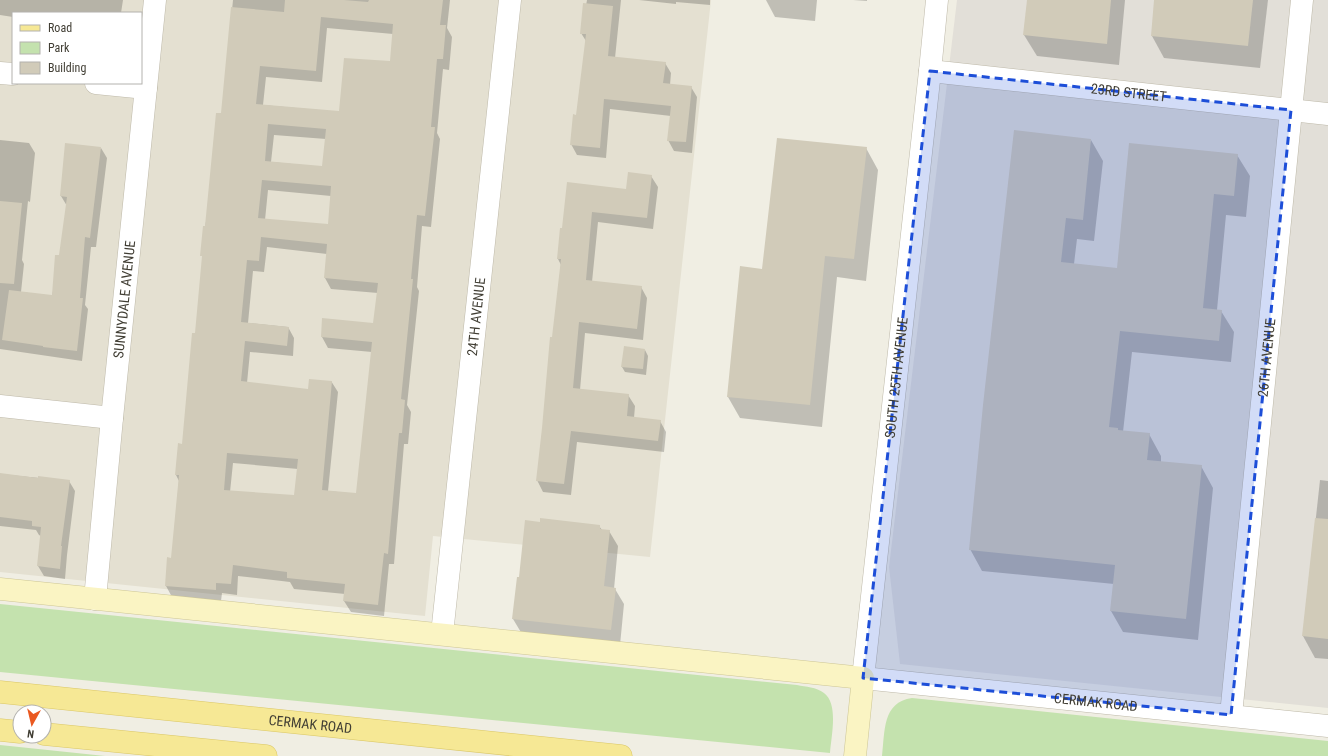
<svg xmlns="http://www.w3.org/2000/svg" width="1328" height="756" viewBox="0 0 1328 756" font-family="'Roboto Condensed',sans-serif">
<style>
.residential{fill:#e4e0d1;fill-rule:evenodd}
.industrial{fill:#e2dfd8}
.green{fill:#c4e2ae}
.shadow{fill:#0003;fill-rule:evenodd}
.building{fill:#d1cbb9;fill-rule:evenodd}
.lines{fill:none;stroke-linecap:round;stroke-linejoin:round}
.minor-casing{stroke:#beb9a9;stroke-width:23}
.tertiary-casing{stroke:#beb9a9;stroke-width:23}
.secondary-casing{stroke:#cdc696;stroke-width:23}
.primary-casing{stroke:#dac767;stroke-width:23}
.minor{stroke:#fff;stroke-width:22}
.tertiary{stroke:#fff;stroke-width:22}
.secondary{stroke:#faf4c3;stroke-width:22}
.primary{stroke:#f6e895;stroke-width:22}
.marked{fill:#1d4ed8;fill-opacity:0.2;stroke:#1d4ed8;stroke-width:3;stroke-dasharray:8 5;stroke-linejoin:round}
.labels{text-anchor:middle;stroke-width:3;stroke-linejoin:round;paint-order:stroke}
.street-label{font-size:14px;fill:#413e34;stroke:#fff}
</style>
<rect width="100%" height="100%" fill="#f0eee3"/>
<path class="residential" d="M0 0H711L650 557 433 536 425 616 0 572ZM13 13H141V83H13Z"/>
<path class="industrial" d="M957 0H1328V708L900 664 889 567Z"/>
<g class="green">
<path d="M0 604 797 685C806 687 816 687 824 693 839 704 831 737 830 753L0 672Z"/>
<path d="M912 698 1328 741V756H882C885 732 882 702 912 698Z"/>
<path d="M0 745 105 756H0Z"/>
</g>
<g class="shadow">
<path d="M0 0H123L121 13H13V17L0 15Z"/>
<path d="M233 0H450L447 28 452 37 449 70 443 69 437 133 440 139 431 227 422 226 417 287 419 291 407 405 411 412 408 444H404L394 564H389L384 616 351 612 344 601 345 594 294 589 290 582 238 576 237 595 222 593 221 601 172 597 166 586 172 559 179 481 176 475 183 445 196 334 203 257 201 255 222 114ZM327 28 393 34 391 63 340 112 263 105 266 77 322 82ZM274 135 326 139 323 167 271 162ZM268 190 331 196 329 225 265 220ZM267 247 327 254 325 278 331 289 378 293 374 324 322 337 328 348 372 352 357 494 328 491 338 392 331 381 309 390 247 383 250 352 293 356 294 338 288 327 248 323 253 271 264 272ZM233 463 298 469 295 496 230 492Z"/>
<path d="M587 0H621L615 58 665 63 671 73 670 85 691 87 697 97 692 153 674 151 668 140 671 116 610 109 606 158 577 155 571 144 577 116 586 41 581 33Z"/>
<path d="M639 0H710V5L676 2V4Z"/>
<path d="M766 0H817L815 21 775 17Z"/>
<path d="M853 0H867V1Z"/>
<path d="M1028 0H1125L1119 65 1037 56 1024 35Z"/>
<path d="M1155 0H1268L1260 68 1164 58 1152 36Z"/>
<path d="M0 140 29 143 35 153 30 202 28 201 22 260 24 264 21 292 52 296 60 256 67 206 61 196 101 148 107 158 96 247H91L85 305 88 309 82 361 0 349Z"/>
<path d="M1091 140 1103 161 1094 241 1077 239 1074 264 1118 269 1237 155 1250 176 1246 217 1226 215 1217 310 1221 311 1234 332 1231 362 1132 352 1123 432 1149 434 1161 456V462L1201 466 1213 488 1198 640 1123 632 1111 611 1114 584 982 571 970 549 984 405Z"/>
<path d="M866 148 878 170 866 281 837 277 822 427 740 418 728 397 763 270Z"/>
<path d="M651 176 658 187 653 229 598 222 592 282 641 287 647 298 643 340 585 333 580 390 628 395 635 406 634 418 660 421 666 432 664 452 577 442 571 495 543 492 537 480 561 265 558 259 561 229Z"/>
<path d="M645 350 648 356 646 375 625 372 622 367Z"/>
<path d="M0 474 69 481 75 491 67 555 65 579 44 576 38 566 41 536 39 535 36 530 0 526Z"/>
<path d="M1320 480 1328 481V659L1315 658 1303 636Z"/>
<path d="M599 526 602 530 609 531 618 546 614 589H615L624 604 620 645 522 634 513 619 520 578Z"/>
</g>
<g class="building">
<path d="M285 0H344L368 2 369 0H443L440 25H446L443 59H437L431 127H435L425 216 417 215 411 279H413L401 399 405 400 402 433H399L388 554 384 553 378 605 343 601 345 584 287 578V572L233 565 231 584 216 583V590L165 586 167 557 171 558 179 475H175L178 443 182 444 192 333H195L202 256H200L203 226H205L216 113H221L231 7 284 12ZM321 17 393 24 390 61 344 58 339 111 256 104 260 66 316 71ZM268 124 326 129 322 166 265 161ZM262 180 331 186 328 224 258 218ZM261 237 327 244 324 278 378 283 373 323 322 318 321 337 372 342 356 493 322 490 332 381 309 379 308 389 241 381 245 341 287 346 289 327 241 322 247 260 259 261ZM227 453 298 459 294 495 224 490Z"/>
<path d="M1027 0H1111L1107 44 1023 35Z"/>
<path d="M1154 0H1253L1248 46 1151 36Z"/>
<path d="M583 3 613 6 608 56 666 62 663 83 692 86 686 142 667 141 671 106 604 99 600 148 570 145 573 114 576 115 586 34H580Z"/>
<path d="M1014 130 1091 139 1083 220 1066 218 1061 262 1117 268 1129 143 1238 154 1234 196 1214 194 1203 308 1222 310 1219 341 1120 331 1109 427 1118 428V430L1150 433 1147 460 1202 465 1186 619 1110 611 1115 565 969 550 983 405Z"/>
<path d="M777 138 867 147 854 259 825 256 810 405 727 397 740 266 762 269Z"/>
<path d="M65 143 101 147 90 238 85 237 80 298H83L77 351 43 347V346L2 340 9 290 52 295 55 255H59L67 197 60 196Z"/>
<path d="M628 172 652 175 647 218 592 212 586 280 642 286 637 329 579 322 573 388 629 394 627 416 661 420 658 441 571 431 564 484 536 481 542 428 550 337H552L561 259H557L560 228H562L567 182 626 189Z"/>
<path d="M0 201 22 203 14 284 0 283Z"/>
<path d="M624 346 645 349 643 369 621 367Z"/>
<path d="M0 473 38 478V476L70 480 61 546H62L60 569 37 566 41 527 32 526V521L0 517Z"/>
<path d="M540 518 600 525V529L610 530 604 586 616 588 611 630 512 619 517 577H519L525 520 540 522Z"/>
<path d="M1315 518 1328 519V639L1302 636Z"/>
</g>
<g class="lines">
<g class="minor-casing">
<g id="minor">
<path id="s1" d="M930 71 1328 114"/>
<path d="M0 73 13 74"/>
<path d="M96 83 146 88"/>
<path d="M0 406 112 418"/>
<path id="s2" d="M95 599 112 418 155 0"/>
<path id="s3" d="M442 634 510 0"/>
<path id="s4" d="M863 678 1328 726"/>
<path id="s5" d="M1231 715 1302 0"/>
</g>
</g>
<g class="tertiary-casing">
<g id="tertiary">
<path id="s6" d="M863 678 930 71 937 0"/>
</g>
</g>
<g class="secondary-casing">
<path id="secondary" d="M0 589 863 678 855 756"/>
</g>
<g class="primary-casing">
<g id="primary">
<path id="s7" d="M0 692 621 756"/>
<path d="M0 730 20 732"/>
<path d="M44 734 266 756"/>
</g>
</g>
<use href="#minor" class="minor"/>
<use href="#tertiary" class="tertiary"/>
<use href="#secondary" class="secondary"/>
<use href="#primary" class="primary"/>
</g>
<path class="marked" d="M930 71 1291 110 1231 715 863 678Z"/>
<g class="labels">
<g class="street-label">
<text dy="5" stroke="none"><textPath href="#s1" startOffset="200">23RD STREET</textPath></text>
<text dy="5" stroke="none"><textPath href="#s2" startOffset="301">SUNNYDALE AVENUE</textPath></text>
<text dy="5" stroke="none"><textPath href="#s3" startOffset="319">24TH AVENUE</textPath></text>
<text dy="5" stroke="none"><textPath href="#s5" startOffset="359">26TH AVENUE</textPath></text>
<text dy="5" stroke="none"><textPath href="#s6" startOffset="302">SOUTH 25TH AVENUE</textPath></text>
<text dy="5" stroke="none"><textPath href="#s4" startOffset="234">CERMAK ROAD</textPath></text>
<text dy="5" stroke="none"><textPath href="#s7" startOffset="312">CERMAK ROAD</textPath></text>
</g>
</g>
<rect x="12" y="12" width="130" height="72" fill="#ffffff" stroke="#b3b2ae"/>
<rect x="20" y="25" width="20" height="6" fill="#f6e895" stroke="#b3b2ae"/>
<text x="48" y="32" font-size="12" fill="#413e34">Road</text>
<rect x="20" y="42" width="20" height="12" fill="#c4e2ae" stroke="#b3b2ae"/>
<text x="48" y="52" font-size="12" fill="#413e34">Park</text>
<rect x="20" y="62" width="20" height="12" fill="#d1cbb9" stroke="#b3b2ae"/>
<text x="48" y="72" font-size="12" fill="#413e34">Building</text>
<g transform="translate(32 724) rotate(188)"><circle r="19" fill="#ffffff" stroke="#b3b2ae"/>
<path d="M0-3L7 15L0 10L-7 15Z" fill="#ea5920"/>
<text y="-6" font-size="11" font-weight="bold" text-anchor="middle" fill="#413e34">N</text>
</g>
</svg>
